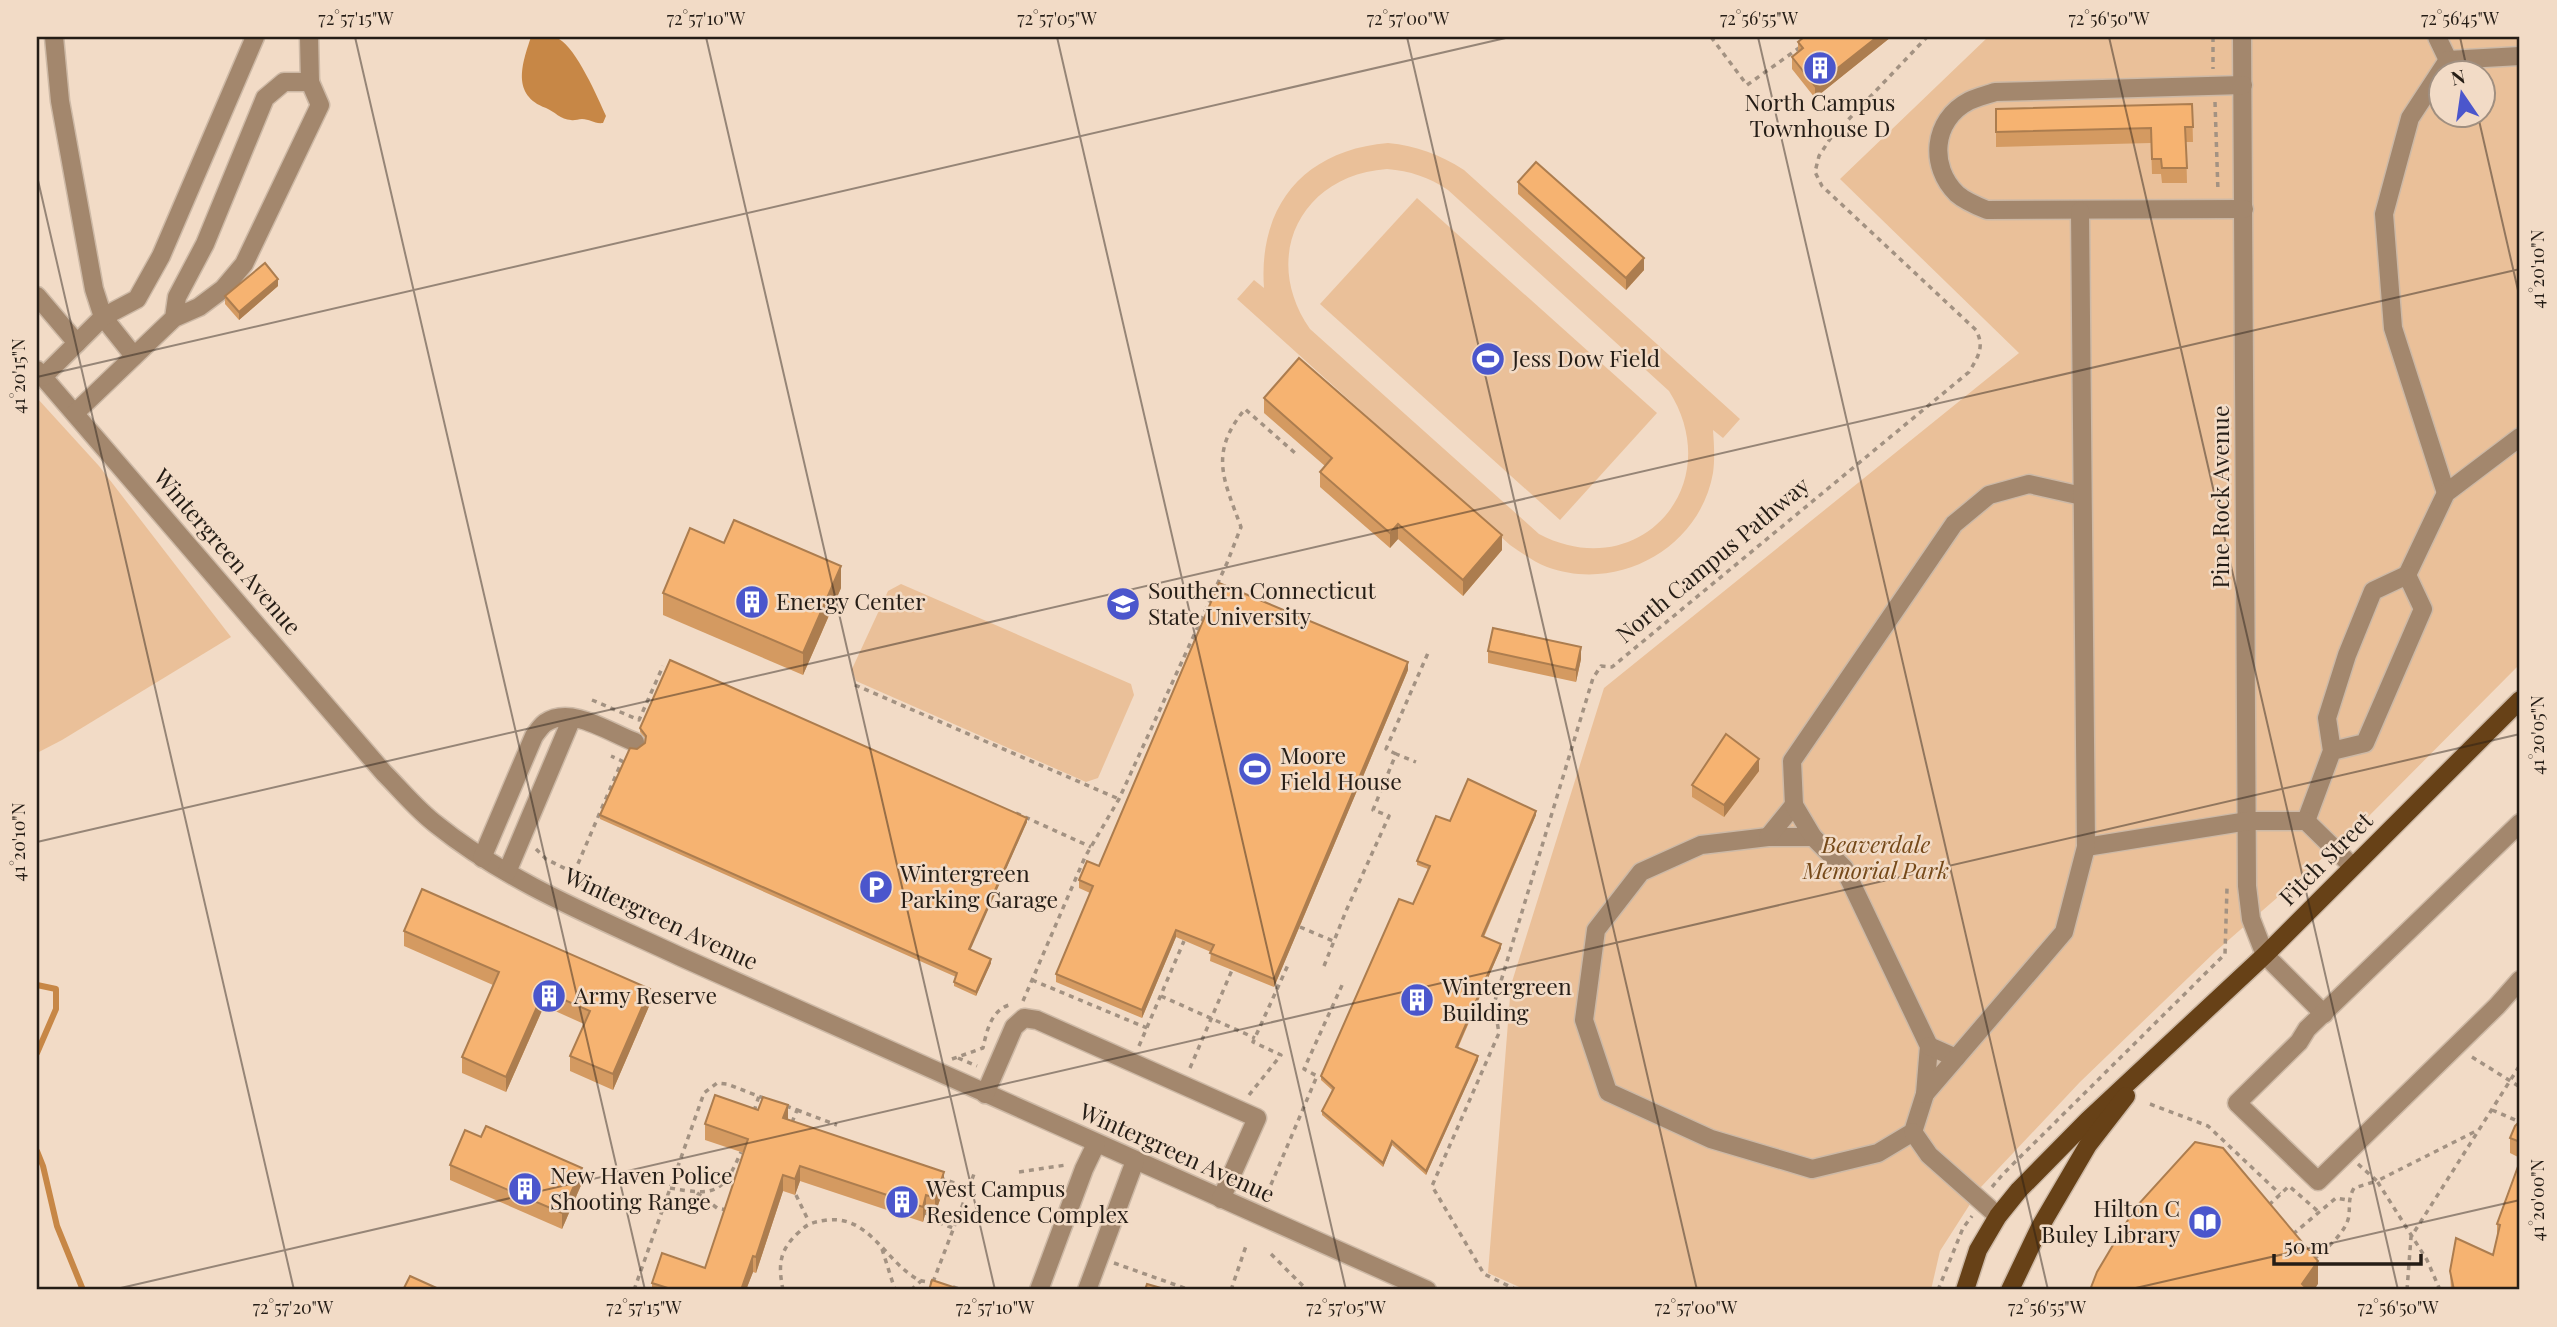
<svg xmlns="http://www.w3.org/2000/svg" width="2557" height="1327" viewBox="0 0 2557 1327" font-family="'Playfair Display',serif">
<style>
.green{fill:#eac099;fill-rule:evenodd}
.water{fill:#c78746}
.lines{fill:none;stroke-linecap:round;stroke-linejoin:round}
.stream{stroke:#c78746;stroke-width:6}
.minor-casing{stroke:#cdb9a6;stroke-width:21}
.major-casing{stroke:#cdb9a6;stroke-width:21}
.path{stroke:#a39282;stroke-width:3.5;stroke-dasharray:5 5;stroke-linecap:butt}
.minor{stroke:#a3876d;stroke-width:18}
.major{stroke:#674117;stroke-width:18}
.wall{fill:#d49a61}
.shaded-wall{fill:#ac7d4f}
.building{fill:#f6b371;stroke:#ac7d4f;stroke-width:2}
.ticks{fill:none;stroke:#251d16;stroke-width:2;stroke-opacity:0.45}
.labels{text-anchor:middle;stroke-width:5;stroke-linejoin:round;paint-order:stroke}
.poi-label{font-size:23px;fill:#251d16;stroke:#f2dbc6;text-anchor:start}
.street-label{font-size:23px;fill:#251d16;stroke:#f2dbc6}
.park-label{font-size:23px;font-style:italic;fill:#754919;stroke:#f2dbc6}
.neatline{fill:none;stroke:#251d16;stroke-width:2.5}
.ticks-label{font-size:18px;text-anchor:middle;fill:#251d16}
</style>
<rect width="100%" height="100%" fill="#f2dbc6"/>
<g class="green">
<path d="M1988 37H2520V664L2358 827 2216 951 2080 1082 1981 1187 1940 1251 1931 1290H1526L1488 1273 1511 985 1604 688 2019 353 1840 179ZM2442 74H2484V116H2442Z"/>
<path d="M1388 143C1417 146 1439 154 1464 170L1740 419 1723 438 1713 430C1714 444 1715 458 1713 473 1700 548 1618 593 1547 567 1534 562 1522 553 1510 545L1237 299 1254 280 1264 288C1258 206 1304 150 1388 143ZM1387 169C1410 171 1429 177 1448 190L1669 391C1729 486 1638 586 1539 534L1310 329C1260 257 1301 175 1387 169Z"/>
<path d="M1417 198 1657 413 1560 520 1320 304Z"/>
<path d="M37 398 99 466 231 637 62 740 37 753Z"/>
<path d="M901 584 1131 684 1134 695 1098 778 1086 782 856 681 852 669 888 591Z"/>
</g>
<path class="water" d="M531 37C540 37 552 35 559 39 576 48 598 98 606 116L603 123C594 124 590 119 582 119 578 119 574 121 571 120 561 120 554 111 546 108 511 95 522 64 531 37Z"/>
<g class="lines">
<g class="stream">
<path d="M37 985 56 989V1009L37 1053"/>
<path d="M37 1151 43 1166 57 1226 83 1290"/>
</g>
<g class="minor-casing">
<g id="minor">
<path d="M54 37 60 101 94 289 103 317 134 356"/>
<path d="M309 37 310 82"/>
<path d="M2242 37 2247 886 2251 919 2265 955 2324 1014"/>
<path d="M2437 37 2448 60 2520 56"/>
<path d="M2243 85 1995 92C1987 95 1977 97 1969 101 1932 120 1929 167 1957 194 1965 201 1977 206 1987 210L2244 209"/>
<path d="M37 296 77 343"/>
<path d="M37 370 384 773C401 790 417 810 437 825 509 883 598 918 681 957L1427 1290"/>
<path d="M43 377 103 317 137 299 161 256 255 37"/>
<path d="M75 413 174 318 199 307 223 289 244 264 320 105 310 82H284L265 98 205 244 177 297 174 318"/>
<path d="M2446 493 2393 328 2384 214 2410 118 2448 60"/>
<path d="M2407 575 2446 493 2520 437"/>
<path d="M2306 821 2332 751 2365 743 2423 609 2407 575 2373 591 2347 655 2327 718 2332 751"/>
<path d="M2520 823 2307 1029 2299 1042 2237 1103 2318 1181 2497 1006 2520 980"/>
<path d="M1768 837H1813L1844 868 1929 1046 1925 1094 1913 1132 1878 1153 1812 1169 1711 1139 1608 1092 1584 1020 1596 930 1641 872 1701 845Z"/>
<path d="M1768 837 1794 805"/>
<path d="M1813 837 1794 805 1792 761 1954 524 1989 495 2029 484 2082 496"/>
<path d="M2086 847 2248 821H2306L2352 866"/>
<path d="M482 858 534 736C537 732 541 726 545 723 571 705 610 733 635 742"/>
<path d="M507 872 572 718"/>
<path d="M1929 1046 1956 1058 2064 932 2086 847 2080 211"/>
<path d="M985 1094 1014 1027 1024 1018 1037 1020 1257 1118 1221 1199"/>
<path d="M1925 1094 1956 1058"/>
<path d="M1913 1132 1929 1155 1998 1216"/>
<path d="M1039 1290 1084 1169 1096 1144"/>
<path d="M1087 1290 1135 1161"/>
</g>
</g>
<g class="major-casing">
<g id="major">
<path d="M1965 1290 1978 1250 1998 1216 2019 1190 2088 1120 2265 955 2520 700"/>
<path d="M2010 1290 2040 1227 2088 1145 2126 1096"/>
</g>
</g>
<g class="path">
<path d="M1711 37 1747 85 1799 48"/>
<path d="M2213 37V69"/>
<path d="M2215 102 2218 192"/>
<path d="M855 685 1119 799"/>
<path d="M592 700 639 720 663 666"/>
<path d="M1396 754 1386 749 1428 653"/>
<path d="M2520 764V778"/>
<path d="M1016 813 1091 847"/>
<path d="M536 849 546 859 574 873 571 879 702 944"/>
<path d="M574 873 622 761 611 756"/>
<path d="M1300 927 1333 941"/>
<path d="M1324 966 1346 911 1389 816 1373 810 1396 754 1416 762"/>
<path d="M1032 980 1147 1028"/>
<path d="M1161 996 1255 1038"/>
<path d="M1023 1001 1085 857 1119 799 1227 563 1241 527C1223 478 1209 453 1245 409L1295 453"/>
<path d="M1139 1046 1184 941"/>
<path d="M2472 1057 2520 1087"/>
<path d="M958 1058 977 1066"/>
<path d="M952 1059 983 1048C987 1029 992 1008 1013 1004"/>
<path d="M1190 1068 1232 970"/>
<path d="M1249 1095 1281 1055 1253 1042 1288 965"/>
<path d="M2150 1104 2208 1126 2280 1194"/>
<path d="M786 1106 797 1110 791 1125"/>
<path d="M797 1110 837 1125"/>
<path d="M2492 1110 2520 1122"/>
<path d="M754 1111 759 1096"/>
<path d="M2358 1164 2377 1181"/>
<path d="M1019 1172 1066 1165"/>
<path d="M940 1178 969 1188 975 1171"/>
<path d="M1992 1187 2003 1174 2225 954 2227 888"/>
<path d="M670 1188C715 1196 723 1194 741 1152"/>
<path d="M697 1193 717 1208 727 1210"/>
<path d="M1267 1194 1317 1076 1304 1069 1343 983"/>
<path d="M796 1195 809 1222"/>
<path d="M2269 1205 2289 1186 2320 1213"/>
<path d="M925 1213 932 1216 930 1219 953 1228"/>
<path d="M2293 1234 2336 1198 2347 1200"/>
<path d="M882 1249 895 1290"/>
<path d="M1271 1254 1307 1290"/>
<path d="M2314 1259C2326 1249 2347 1232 2349 1215 2350 1203 2348 1199 2354 1188L2377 1181"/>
<path d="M1114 1263 1190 1290"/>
<path d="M933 1282 969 1188"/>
<path d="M953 1287 964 1290"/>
<path d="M634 1290 704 1093 717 1083 727 1084 766 1099"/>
<path d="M783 1290C778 1265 779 1250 799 1232 808 1223 814 1222 827 1220 870 1215 886 1263 919 1280 924 1282 930 1282 935 1283"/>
<path d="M911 1290 921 1281"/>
<path d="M1231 1290 1247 1243"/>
<path d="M1517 1290 1484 1274 1432 1186 1499 1033 1494 1004 1593 678 1601 666 1612 667 1969 372C1978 357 1985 347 1976 330L1822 186 1815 172 1819 156 1830 139 1927 37"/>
<path d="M1938 1290 1963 1228 1972 1216"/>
<path d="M2407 1290 2411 1237 2520 1065"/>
<path d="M2440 1290 2427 1260 2377 1181 2478 1130"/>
</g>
<use href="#minor" class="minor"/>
<use href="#major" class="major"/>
</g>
<g class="wall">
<path d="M1804 37H1891L1815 98 1792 69V57L1798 53V42Z"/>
<path d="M2192 104 2193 142H2186L2187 183H2162L2161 174H2152L2151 143 1996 147V109Z"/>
<path d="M1518 182 1644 270 1626 290 1518 194Z"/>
<path d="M278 286 239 320 225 304V296Z"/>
<path d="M1264 398 1502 550 1463 596 1398 539 1390 548 1320 487V472L1325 466 1264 413Z"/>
<path d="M724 543 841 588 803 675 663 615V593Z"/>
<path d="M1488 651 1581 659 1576 682 1488 663Z"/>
<path d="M1408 670 1274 987 1210 961 1211 952 1176 937 1142 1018 1056 982V974L1090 893 1079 888V880Z"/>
<path d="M640 728 1027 822 970 949 991 963 976 996 954 986V982L956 977 600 819V815L637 749 645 743 646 739 640 732Z"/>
<path d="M1759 771 1724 817 1692 797V785Z"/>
<path d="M1536 815 1484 937 1501 948 1458 1048 1478 1060 1426 1175 1392 1145 1383 1167 1322 1115V1111L1332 1090 1321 1080V1076L1413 904 1428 869 1417 865V861L1450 821Z"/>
<path d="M404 931 650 1004 613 1090 570 1071V1056L584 1024 544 1006 506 1092 462 1073V1057L493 985 404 946Z"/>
<path d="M788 1120 944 1188 935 1214 926 1211 923 1222 800 1181 795 1195 783 1191 756 1273 753 1272 746 1290H652V1283L705 1268 744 1153 705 1140V1124Z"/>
<path d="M2520 1121V1158L2510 1153V1138Z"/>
<path d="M481 1137 582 1183 562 1229 450 1180V1165Z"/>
<path d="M2520 1161V1290H2451L2450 1271 2493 1255 2497 1238V1224Z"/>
</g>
<g class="shaded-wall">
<path d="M1877 37H1891L1815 98V86Z"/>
<path d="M1644 258V270L1626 290V278Z"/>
<path d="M278 279V286L239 320V312Z"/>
<path d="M1398 524V539L1390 548V533Z"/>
<path d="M1502 535V550L1463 596V580Z"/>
<path d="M841 566V588L803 675V653Z"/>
<path d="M1581 647V659L1576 682V670Z"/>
<path d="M1408 662V670L1274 987V979Z"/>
<path d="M1759 759V771L1724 817V805Z"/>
<path d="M1536 811V815L1482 940V936Z"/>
<path d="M1027 818V822L969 953V949Z"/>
<path d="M1176 930V937L1142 1018V1010Z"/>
<path d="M1501 944V948L1456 1051V1047Z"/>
<path d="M991 959V963L976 996V992Z"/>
<path d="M650 989V1004L613 1090V1074Z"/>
<path d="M544 991V1006L506 1092V1077Z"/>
<path d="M1478 1056V1060L1426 1175V1171Z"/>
<path d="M788 1105V1121L783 1118Z"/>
<path d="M1392 1141V1145L1383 1167V1163Z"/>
<path d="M800 1166V1181L795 1195V1179Z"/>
<path d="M582 1168V1183L562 1229V1213Z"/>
<path d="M944 1172V1188L935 1214V1198Z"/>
<path d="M783 1175V1191L756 1273V1257Z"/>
<path d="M926 1195V1211L923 1222V1207Z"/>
<path d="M753 1256V1272L746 1290H741Z"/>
<path d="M2318 1261V1284L2314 1290H2302V1284Z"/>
</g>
<g class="building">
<path d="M1804 37H1877L1815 86 1792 57 1803 48 1798 42Z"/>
<path d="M2192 104 2193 127H2185L2187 168H2162L2161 159H2152L2151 128 1996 132V109Z"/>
<path d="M1536 162 1644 258 1626 278 1518 182Z"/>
<path d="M265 263 278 279 239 312 225 296Z"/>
<path d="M1299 358 1502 535 1463 580 1398 524 1390 533 1320 472 1332 458 1264 398Z"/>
<path d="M734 520 841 566 803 653 663 593 690 528 724 543Z"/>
<path d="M1219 583 1408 662 1274 979 1210 953 1214 945 1176 930 1142 1010 1056 974 1093 886 1079 880 1087 861 1099 866Z"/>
<path d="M1493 628 1581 647 1576 670 1488 651Z"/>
<path d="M670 660 1027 818 969 949 991 959 976 992 954 982 957 973 600 815 630 748 637 749 645 743 646 736 640 728Z"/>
<path d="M1726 734 1759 759 1724 805 1692 785Z"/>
<path d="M1468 779 1536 811 1482 936 1501 944 1456 1047 1478 1056 1426 1171 1392 1141 1383 1163 1322 1111 1334 1088 1321 1076 1399 899 1413 904 1430 866 1417 861 1436 816 1450 821Z"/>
<path d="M422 889 650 989 613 1074 570 1056 590 1011 544 991 506 1077 462 1057 499 972 404 931Z"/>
<path d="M715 1095 758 1110 763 1097 788 1105 783 1118 944 1172 935 1198 926 1195 923 1207 800 1166 795 1179 783 1175 756 1257 753 1256 741 1290H674L652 1283 662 1253 705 1268 748 1139 705 1124Z"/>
<path d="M2520 1121V1142L2510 1138 2515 1126Z"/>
<path d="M486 1126 582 1168 562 1213 450 1165 465 1130 481 1137Z"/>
<path d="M2195 1142 2223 1148 2318 1261 2302 1284 2308 1290H2090L2097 1272 2135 1208Z"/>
<path d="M2520 1161V1290H2454L2450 1271 2456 1238 2493 1255 2500 1225 2497 1224Z"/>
<path d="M410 1276 441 1290H403Z"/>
<path d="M932 1280 962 1290H929Z"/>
<path d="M1147 1284 1168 1290H1145Z"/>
</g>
<path class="ticks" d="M355 37 645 1290M706 37 995 1290M1057 37 1346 1290M1407 37 1697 1290M1758 37 2048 1290M2109 37 2398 1290M2460 37 2468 74M2478 116 2520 299M37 176 294 1290M37 377 1510 37M37 842 2520 269M112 1290 2520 734M2127 1290 2520 1200"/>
<defs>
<g id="building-disc" transform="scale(1.75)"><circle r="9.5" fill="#4b56cc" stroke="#f2dbc6"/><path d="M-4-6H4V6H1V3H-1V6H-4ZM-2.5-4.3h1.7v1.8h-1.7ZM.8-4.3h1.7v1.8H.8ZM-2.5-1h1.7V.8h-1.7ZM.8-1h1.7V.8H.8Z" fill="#fff"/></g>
<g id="stadium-disc" transform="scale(1.75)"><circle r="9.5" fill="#4b56cc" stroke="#f2dbc6"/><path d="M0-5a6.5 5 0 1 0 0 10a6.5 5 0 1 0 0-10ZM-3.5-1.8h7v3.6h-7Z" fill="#fff"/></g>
<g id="university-disc" transform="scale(1.75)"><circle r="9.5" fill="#4b56cc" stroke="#f2dbc6"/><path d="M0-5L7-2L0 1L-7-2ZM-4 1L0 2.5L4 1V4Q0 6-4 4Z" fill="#fff"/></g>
<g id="parking-disc" transform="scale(1.75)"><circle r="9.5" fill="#4b56cc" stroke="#f2dbc6"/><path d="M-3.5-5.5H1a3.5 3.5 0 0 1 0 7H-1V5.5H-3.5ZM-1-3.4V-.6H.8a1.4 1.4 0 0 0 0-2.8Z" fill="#fff"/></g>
<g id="library-disc" transform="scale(1.75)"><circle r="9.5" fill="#4b56cc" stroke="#f2dbc6"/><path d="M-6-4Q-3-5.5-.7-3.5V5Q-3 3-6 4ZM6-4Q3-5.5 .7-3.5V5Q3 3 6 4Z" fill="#fff"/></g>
</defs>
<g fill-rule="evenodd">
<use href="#building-disc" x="1820" y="68"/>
<use href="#stadium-disc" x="1488" y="359"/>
<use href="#building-disc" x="752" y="602"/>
<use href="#university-disc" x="1123" y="604"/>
<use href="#stadium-disc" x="1255" y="769"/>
<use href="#parking-disc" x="876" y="887"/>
<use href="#building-disc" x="549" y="996"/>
<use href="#building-disc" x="1417" y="1000"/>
<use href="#building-disc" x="525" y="1189"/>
<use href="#building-disc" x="902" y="1202"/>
<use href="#library-disc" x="2205" y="1222"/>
</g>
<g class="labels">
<g class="poi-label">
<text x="1820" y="111" text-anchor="middle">North Campus<tspan x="1820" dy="26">Townhouse D</tspan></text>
<text x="1512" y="367">Jess Dow Field</text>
<text x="1148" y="599">Southern Connecticut<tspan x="1148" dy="26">State University</tspan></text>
<text x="776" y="610">Energy Center</text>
<text x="1280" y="764">Moore<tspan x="1280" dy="26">Field House</tspan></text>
<text x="900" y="882">Wintergreen<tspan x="900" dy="26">Parking Garage</tspan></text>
<text x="1442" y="995">Wintergreen<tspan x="1442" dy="26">Building</tspan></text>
<text x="574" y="1004">Army Reserve</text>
<text x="550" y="1184">New Haven Police<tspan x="550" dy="26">Shooting Range</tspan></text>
<text x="926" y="1197">West Campus<tspan x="926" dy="26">Residence Complex</tspan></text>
<text x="2180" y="1217" text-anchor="end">Hilton C<tspan x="2180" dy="26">Buley Library</tspan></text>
</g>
<g class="street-label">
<text transform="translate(2221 497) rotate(-90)" y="8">Pine Rock Avenue</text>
<text transform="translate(227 552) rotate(49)" y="8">Wintergreen Avenue</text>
<text transform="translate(1713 560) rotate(-40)" y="8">North Campus Pathway</text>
<text transform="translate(2326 859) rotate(-45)" y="8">Fitch Street</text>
<text transform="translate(661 919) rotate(25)" y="8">Wintergreen Avenue</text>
<text transform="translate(1177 1153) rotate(24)" y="8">Wintergreen Avenue</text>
</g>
<g class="park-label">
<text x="1876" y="853">Beaverdale<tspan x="1876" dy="26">Memorial Park</tspan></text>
</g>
</g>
<rect width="2557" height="1327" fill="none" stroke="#f2dbc6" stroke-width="77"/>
<g transform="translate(2462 94) rotate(347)"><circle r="33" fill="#f2dbc6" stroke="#a08f80" stroke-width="2"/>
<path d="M0-5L12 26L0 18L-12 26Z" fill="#4b56cc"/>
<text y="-10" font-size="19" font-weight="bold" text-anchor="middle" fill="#251d16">N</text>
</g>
<path d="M2274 1254v10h147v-10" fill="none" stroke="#251d16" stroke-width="3.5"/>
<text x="2284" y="1254" font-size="21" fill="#251d16" stroke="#f2dbc6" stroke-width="5" paint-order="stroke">50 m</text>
<rect x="38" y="38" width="2480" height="1250" class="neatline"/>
<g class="ticks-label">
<text x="356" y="25">72°57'15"W</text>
<text x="706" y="25">72°57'10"W</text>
<text x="1057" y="25">72°57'05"W</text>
<text x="1408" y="25">72°57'00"W</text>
<text x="1759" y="25">72°56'55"W</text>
<text x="2109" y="25">72°56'50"W</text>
<text x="2460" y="25">72°56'45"W</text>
<text transform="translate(2538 269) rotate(-90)" y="6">41°20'10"N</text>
<text transform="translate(19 376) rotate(-90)" y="6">41°20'15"N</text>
<text transform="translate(2538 735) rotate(-90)" y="6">41°20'05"N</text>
<text transform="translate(19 842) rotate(-90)" y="6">41°20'10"N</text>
<text transform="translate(2538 1200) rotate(-90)" y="6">41°20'00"N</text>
<text x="293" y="1314">72°57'20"W</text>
<text x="644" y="1314">72°57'15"W</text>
<text x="995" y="1314">72°57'10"W</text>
<text x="1346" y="1314">72°57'05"W</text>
<text x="1696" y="1314">72°57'00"W</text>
<text x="2047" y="1314">72°56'55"W</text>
<text x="2398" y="1314">72°56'50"W</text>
</g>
</svg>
